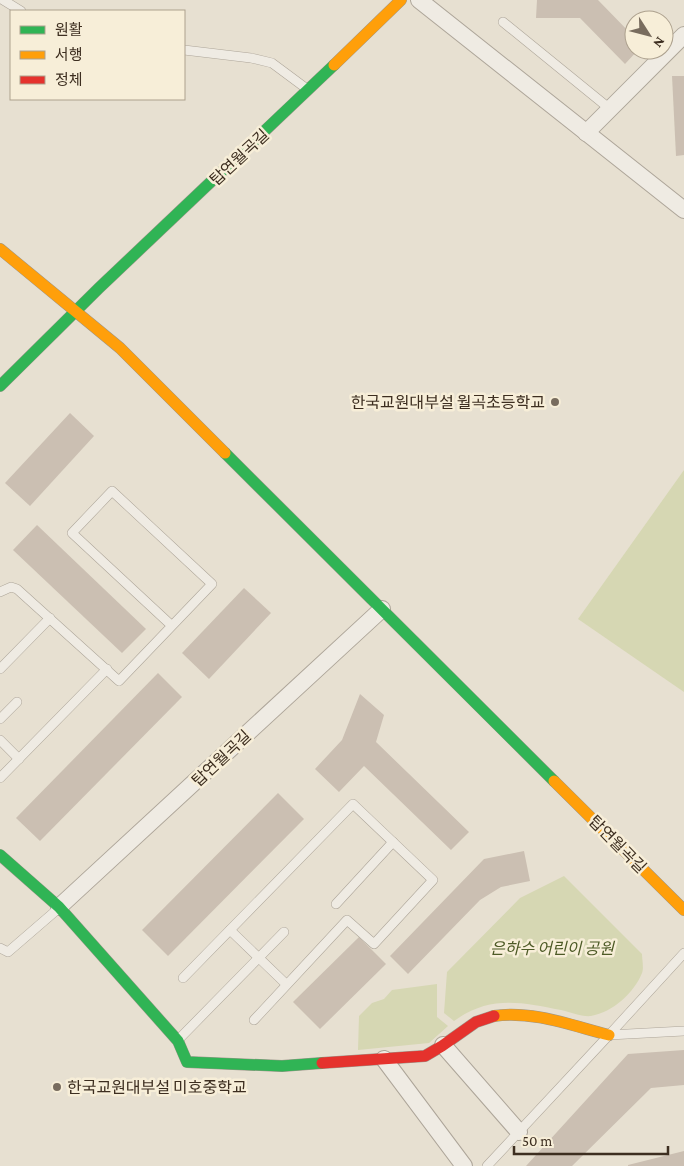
<svg xmlns="http://www.w3.org/2000/svg" width="684" height="1166" viewBox="0 0 684 1166" font-family="'Crimson Pro','Noto Sans KR',serif">
<style>
.green{fill:#d6d7b3}
.building{fill:#cbbfb2}
.lines{fill:none;stroke-linecap:round;stroke-linejoin:round}
.lane-casing{stroke:#ada599;stroke-width:10}
.street-casing{stroke:#ada599;stroke-width:18}
.fast-casing{stroke:#9c958a;stroke-width:12}
.slow-casing{stroke:#9c958a;stroke-width:12}
.jam-casing{stroke:#9c958a;stroke-width:12}
.lane{stroke:#efebe3;stroke-width:9}
.street{stroke:#efebe3;stroke-width:16}
.fast{stroke:#30b455;stroke-width:11}
.slow{stroke:#ff9f0a;stroke-width:11}
.jam{stroke:#e5322d;stroke-width:11}
.poi-dot{fill:#786c5e;stroke:#f7eed8;stroke-width:2}
.labels{text-anchor:middle;stroke-width:5;stroke-linejoin:round;paint-order:stroke}
.street-label{font-size:16px;fill:#3d2e20;stroke:#f7eed8}
.poi-label{font-size:16px;fill:#3d2e20;stroke:#f7eed8;text-anchor:end}
.park-label{font-size:16px;font-style:italic;fill:#4d5a26;stroke:#f7eed8}
</style>
<rect width="100%" height="100%" fill="#e7e0d1"/>
<g class="green">
<path d="M684 470V692L578 619Z"/>
<path d="M564 876 642 954C642 959 644 968 642 973 634 993 613 1012 591 1016 582 1017 570 1012 561 1010 520 1002 490 995 454 1021L444 1013 447 972 520 898Z"/>
<path d="M437 984V1017L448 1026 429 1043 358 1050 359 1016 372 1003 384 999 392 990Z"/>
</g>
<g class="building">
<path d="M537 0H598L634 37V50H638L625 64 580 18H536Z"/>
<path d="M672 76H684V155L676 156Z"/>
<path d="M70 413 94 436 30 506 5 483Z"/>
<path d="M37 525 146 629 122 653 13 550Z"/>
<path d="M244 588 271 613 209 679 182 653Z"/>
<path d="M158 673 182 697 40 841 16 818Z"/>
<path d="M360 694 384 715 376 742 469 832 451 850 364 766 339 792 315 769 342 740Z"/>
<path d="M278 793 304 819 168 956 142 930Z"/>
<path d="M524 851 530 881 501 887 480 900 408 974 390 956 484 859Z"/>
<path d="M359 937 386 964 320 1029 293 1002Z"/>
<path d="M684 1050V1085L651 1088 572 1166H526L628 1054Z"/>
<path d="M684 1151V1166H628V1165Z"/>
</g>
<g class="lines">
<g class="lane-casing">
<g id="lane">
<path d="M3 0 21 11"/>
<path d="M503 22 610 109"/>
<path d="M184 50 251 58 272 63 307 89"/>
<path d="M0 592 11 587 17 589 119 681 212 584 112 491 72 533 171 625"/>
<path d="M0 669 50 618"/>
<path d="M0 719 17 702"/>
<path d="M0 740 19 759"/>
<path d="M0 778 107 669"/>
<path d="M336 904 393 842"/>
<path d="M230 930 286 984"/>
<path d="M0 948 8 952 59 908"/>
<path d="M183 978 353 804 433 880 374 944 347 920 254 1020"/>
<path d="M609 1035 684 953"/>
<path d="M178 1040 284 932"/>
<path d="M487 1166 609 1035 684 1031"/>
</g>
</g>
<g class="street-casing">
<g id="street">
<path d="M419 0 684 210"/>
<path d="M586 133 684 35"/>
<path d="M59 907 382 609"/>
<path d="M443 1045 519 1132"/>
<path d="M384 1059 464 1166"/>
</g>
</g>
<g class="fast-casing">
<g id="fast">
<path d="M0 386 99 288 334 65"/>
<path d="M225 453 554 781"/>
<path d="M0 855 59 907 178 1041 187 1062 282 1066 322 1063"/>
</g>
</g>
<g class="slow-casing">
<g id="slow">
<path d="M334 65 401 0"/>
<path d="M0 249 120 348 225 453"/>
<path d="M554 781 684 910"/>
<path d="M494 1016C532 1010 573 1026 609 1035"/>
</g>
</g>
<g class="jam-casing">
<path id="jam" d="M322 1063 425 1056 442 1046 476 1022 494 1016"/>
</g>
<use href="#lane" class="lane"/>
<use href="#street" class="street"/>
<use href="#fast" class="fast"/>
<use href="#slow" class="slow"/>
<use href="#jam" class="jam"/>
</g>
<g class="poi-dot">
<circle cx="555" cy="402" r="5"/>
<circle cx="57" cy="1087" r="5"/>
</g>
<g class="labels">
<g class="street-label">
<text transform="translate(239 157) rotate(-43)" y="6">탑연월곡길</text>
<text transform="translate(221 758) rotate(-43)" y="6">탑연월곡길</text>
<text transform="translate(618 844) rotate(45)" y="6">탑연월곡길</text>
</g>
<g class="poi-label">
<text x="545" y="408">한국교원대부설 월곡초등학교</text>
<text x="67" y="1093" text-anchor="start">한국교원대부설 미호중학교</text>
</g>
<g class="park-label">
<text x="552" y="954">은하수 어린이 공원</text>
</g>
</g>
<rect x="10" y="10" width="175" height="90" fill="#f7eed8" stroke="#ada18e"/>
<rect x="20" y="26" width="25" height="8" fill="#30b455" stroke="#ada18e"/>
<text x="55" y="35" font-size="15" fill="#3d2e20">원활</text>
<rect x="20" y="51" width="25" height="8" fill="#ff9f0a" stroke="#ada18e"/>
<text x="55" y="60" font-size="15" fill="#3d2e20">서행</text>
<rect x="20" y="76" width="25" height="8" fill="#e5322d" stroke="#ada18e"/>
<text x="55" y="85" font-size="15" fill="#3d2e20">정체</text>
<g transform="translate(649 35) rotate(126)"><circle r="24" fill="#f7eed8" stroke="#ada18e"/>
<path d="M0-4L9 19L0 12L-9 19Z" fill="#786c5e"/>
<text y="-8" font-size="14" font-weight="bold" text-anchor="middle" fill="#3d2e20">N</text>
</g>
<path d="M514 1146v8h154v-8" fill="none" stroke="#3d2e20" stroke-width="2.5"/>
<text x="522" y="1146" font-size="15" fill="#3d2e20" stroke="#f7eed8" stroke-width="4" paint-order="stroke">50 m</text>
</svg>
